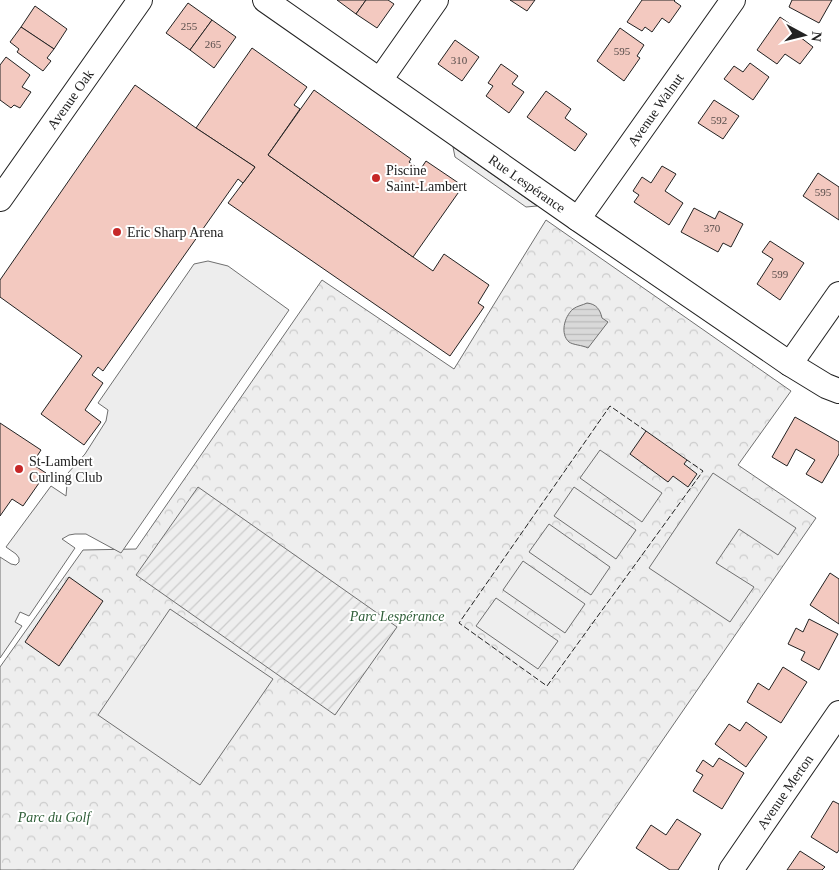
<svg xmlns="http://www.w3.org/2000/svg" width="839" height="870" viewBox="0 0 839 870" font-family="'Times New Roman',serif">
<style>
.park{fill:url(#park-crowns);stroke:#6f6f6f}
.garden{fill:url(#garden-furrows);stroke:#6f6f6f}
.pitch{fill:#eee;stroke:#6f6f6f}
.parking{fill:#ededed;stroke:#6f6f6f}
.water{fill:url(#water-rules);stroke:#6f6f6f}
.building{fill:#f3c9c0;stroke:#222}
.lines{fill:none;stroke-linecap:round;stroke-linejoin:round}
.minor-casing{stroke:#222;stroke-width:26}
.minor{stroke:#fff;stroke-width:24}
.fence{stroke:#222;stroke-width:1;stroke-dasharray:6 2.5;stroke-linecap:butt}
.poi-dot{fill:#c62828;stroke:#fff;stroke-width:2}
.labels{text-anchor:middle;stroke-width:4;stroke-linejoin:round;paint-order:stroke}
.number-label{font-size:11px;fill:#564c4a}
.street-label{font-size:14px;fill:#222;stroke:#fff}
.poi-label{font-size:14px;fill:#222;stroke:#fff;text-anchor:start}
.park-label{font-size:14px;font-style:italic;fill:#2f5e38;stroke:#fff}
</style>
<defs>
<pattern id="park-crowns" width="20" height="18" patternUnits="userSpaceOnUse" patternTransform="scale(1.25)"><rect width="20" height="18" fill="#eee"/><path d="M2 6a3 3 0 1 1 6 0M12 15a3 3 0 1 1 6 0" fill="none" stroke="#ccc"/></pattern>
<pattern id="garden-furrows" width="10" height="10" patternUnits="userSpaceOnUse" patternTransform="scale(1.25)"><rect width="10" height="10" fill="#eee"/><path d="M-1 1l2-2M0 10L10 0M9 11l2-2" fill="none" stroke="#ccc"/></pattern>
<pattern id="water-rules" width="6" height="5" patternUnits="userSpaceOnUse" patternTransform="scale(1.25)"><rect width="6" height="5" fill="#d9d9d9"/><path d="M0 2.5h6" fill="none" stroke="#bababa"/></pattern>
</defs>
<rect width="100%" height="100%" fill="#fff"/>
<path class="park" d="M546 220 791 391 738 465 816 518 573 870H0V667L83 550 136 549 322 280 454 369Z"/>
<path class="garden" d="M198 487 397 627 335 715 136 575Z"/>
<g class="pitch">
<path d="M600 450 662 493 642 522 580 478Z"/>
<path d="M574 487 636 530 616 559 554 516Z"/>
<path d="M549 524 610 567 591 595 529 552Z"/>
<path d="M523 561 585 604 565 633 503 590Z"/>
<path d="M496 598 558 641 538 669 476 626Z"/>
<path d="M170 609 273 679 200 785 98 715Z"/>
</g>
<g class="parking">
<path d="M453 147 537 206 526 207 455 157Z"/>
<path d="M208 261 228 266 289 310 121 553 86 534H75L69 535 62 539 75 548 29 616 20 612 15 622 22 626 0 658V557L11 564 16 565 19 562V558L16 554 6 547 51 486 66 496 68 473 85 454 106 421 108 410 98 403 194 264Z"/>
<path d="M713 473 796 528 778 555 739 529 716 563 754 587 730 622 649 568Z"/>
</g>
<path class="water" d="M587 303C596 304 600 309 602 318L608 322 588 348C582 345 573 345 569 342 560 334 564 317 573 309 577 306 583 305 587 303Z"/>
<g class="building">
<path d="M337 0H366L356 14Z"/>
<path d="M366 0H388L394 4 377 28 356 14Z"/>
<path d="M510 0H535L527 11Z"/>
<path d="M642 0H675L674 1 681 6 669 23 662 18 652 32 645 27 642 31 627 22Z"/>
<path d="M792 0H832L819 23 789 7Z"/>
<path d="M188 3 212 20 190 50 166 33Z"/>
<path d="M35 6 67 29 54 49 21 27Z"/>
<path d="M780 17 803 33 800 37 813 47 800 64 785 54 777 64 757 50Z"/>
<path d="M212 20 236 37 214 68 190 50Z"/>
<path d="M21 27 54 49 47 58 51 61 43 71 17 52 19 49 10 42Z"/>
<path d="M620 28 644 45 637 56 640 58 624 81 597 61Z"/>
<path d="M455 40 479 57 462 81 438 64Z"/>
<path d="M252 48 307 87 294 105 300 109 268 155 433 271 444 254 489 285 478 303 484 307 450 356 228 203 255 167 196 128Z"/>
<path d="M6 57 30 75 22 87 31 92 20 108 14 105 11 108 0 100V65Z"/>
<path d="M750 63 769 77 753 100 724 79 734 66 743 72Z"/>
<path d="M501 64 518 76 512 84 524 92 509 113 486 96 493 86 488 83Z"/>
<path d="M135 85 196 128 255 167 243 183 238 179 103 371 98 367 92 375 103 383 85 410 101 422 84 445 41 414 82 356 0 297V280Z"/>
<path d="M314 90 411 159 409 162 420 170 426 161 463 186 413 257 268 155Z"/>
<path d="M546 91 571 109 565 118 587 134 575 151 527 117Z"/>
<path d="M714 100 739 116 723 139 698 123Z"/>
<path d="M662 166 676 174 665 191 683 203 669 225 634 202 639 195 633 191 642 177 651 183Z"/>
<path d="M818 173 839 187V220L803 196Z"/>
<path d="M694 208 715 219 719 211 743 224 731 247 723 243 718 252 681 232Z"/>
<path d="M770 241 804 263 780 300 757 284 773 259 762 252Z"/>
<path d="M795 417 839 442V454L822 483 806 474 815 460 796 449 787 466 772 457Z"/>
<path d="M0 423 41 450 32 464 46 473 23 506 12 499 0 516Z"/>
<path d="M646 431 687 460 684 464 697 474 688 487 673 476 668 482 630 454Z"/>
<path d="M830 573 839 579V624L810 605Z"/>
<path d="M69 577 103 601 59 666 25 642Z"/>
<path d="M809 619 838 634 819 670 801 660 805 652 788 644 796 628 803 632Z"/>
<path d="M783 667 807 682 781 723 747 702 758 683 769 690Z"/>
<path d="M746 722 767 737 746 767 715 744 729 724 740 731Z"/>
<path d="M719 758 744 773 722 809 693 791 703 775 696 771 703 760 713 767Z"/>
<path d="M833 801 839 804V850L837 853 811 837Z"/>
<path d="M677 819 701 834 678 870H670L636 848 651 825 666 835Z"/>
<path d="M800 851 825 867 822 870H787Z"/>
</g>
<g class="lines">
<g class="minor-casing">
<g id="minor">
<path id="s1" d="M265 0 578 219 790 364 826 386 839 391"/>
<path d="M380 80 436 0"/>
<path id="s2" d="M0 199 140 0"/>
<path id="s3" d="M578 219 733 0"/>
<path d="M790 364 839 294"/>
<path id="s4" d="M731 870 839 713"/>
</g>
</g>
<use href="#minor" class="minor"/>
<path class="fence" d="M646 431 610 406 459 623 547 686 703 471 687 460"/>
</g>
<g class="poi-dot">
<circle cx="376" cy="178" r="5"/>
<circle cx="117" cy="232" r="5"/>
<circle cx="19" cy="469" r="5"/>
</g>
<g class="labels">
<g class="number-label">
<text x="189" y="30">255</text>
<text x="213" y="48">265</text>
<text x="622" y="55">595</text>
<text x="459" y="64">310</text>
<text x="719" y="124">592</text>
<text x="823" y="196">595</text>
<text x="712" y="232">370</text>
<text x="780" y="278">599</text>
</g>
<g class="street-label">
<text dy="5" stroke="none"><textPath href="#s2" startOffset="122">Avenue Oak</textPath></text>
<text dy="5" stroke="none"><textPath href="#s3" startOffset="134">Avenue Walnut</textPath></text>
<text dy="5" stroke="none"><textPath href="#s1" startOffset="320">Rue Lespérance</textPath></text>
<text dy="5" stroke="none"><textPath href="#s4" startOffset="95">Avenue Merton</textPath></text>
</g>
<g class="poi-label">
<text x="386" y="175">Piscine<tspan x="386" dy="16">Saint-Lambert</tspan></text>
<text x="127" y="237">Eric Sharp Arena</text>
<text x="29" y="466">St-Lambert<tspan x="29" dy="16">Curling Club</tspan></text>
</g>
<g class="park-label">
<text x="397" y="621">Parc Lespérance</text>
<text x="54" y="822">Parc du Golf</text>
</g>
</g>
<g transform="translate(804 35) rotate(97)" stroke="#ffffff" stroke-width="4" paint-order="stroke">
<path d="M0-4L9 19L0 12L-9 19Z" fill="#222222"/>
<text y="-8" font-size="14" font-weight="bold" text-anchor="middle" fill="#222222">N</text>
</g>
</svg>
